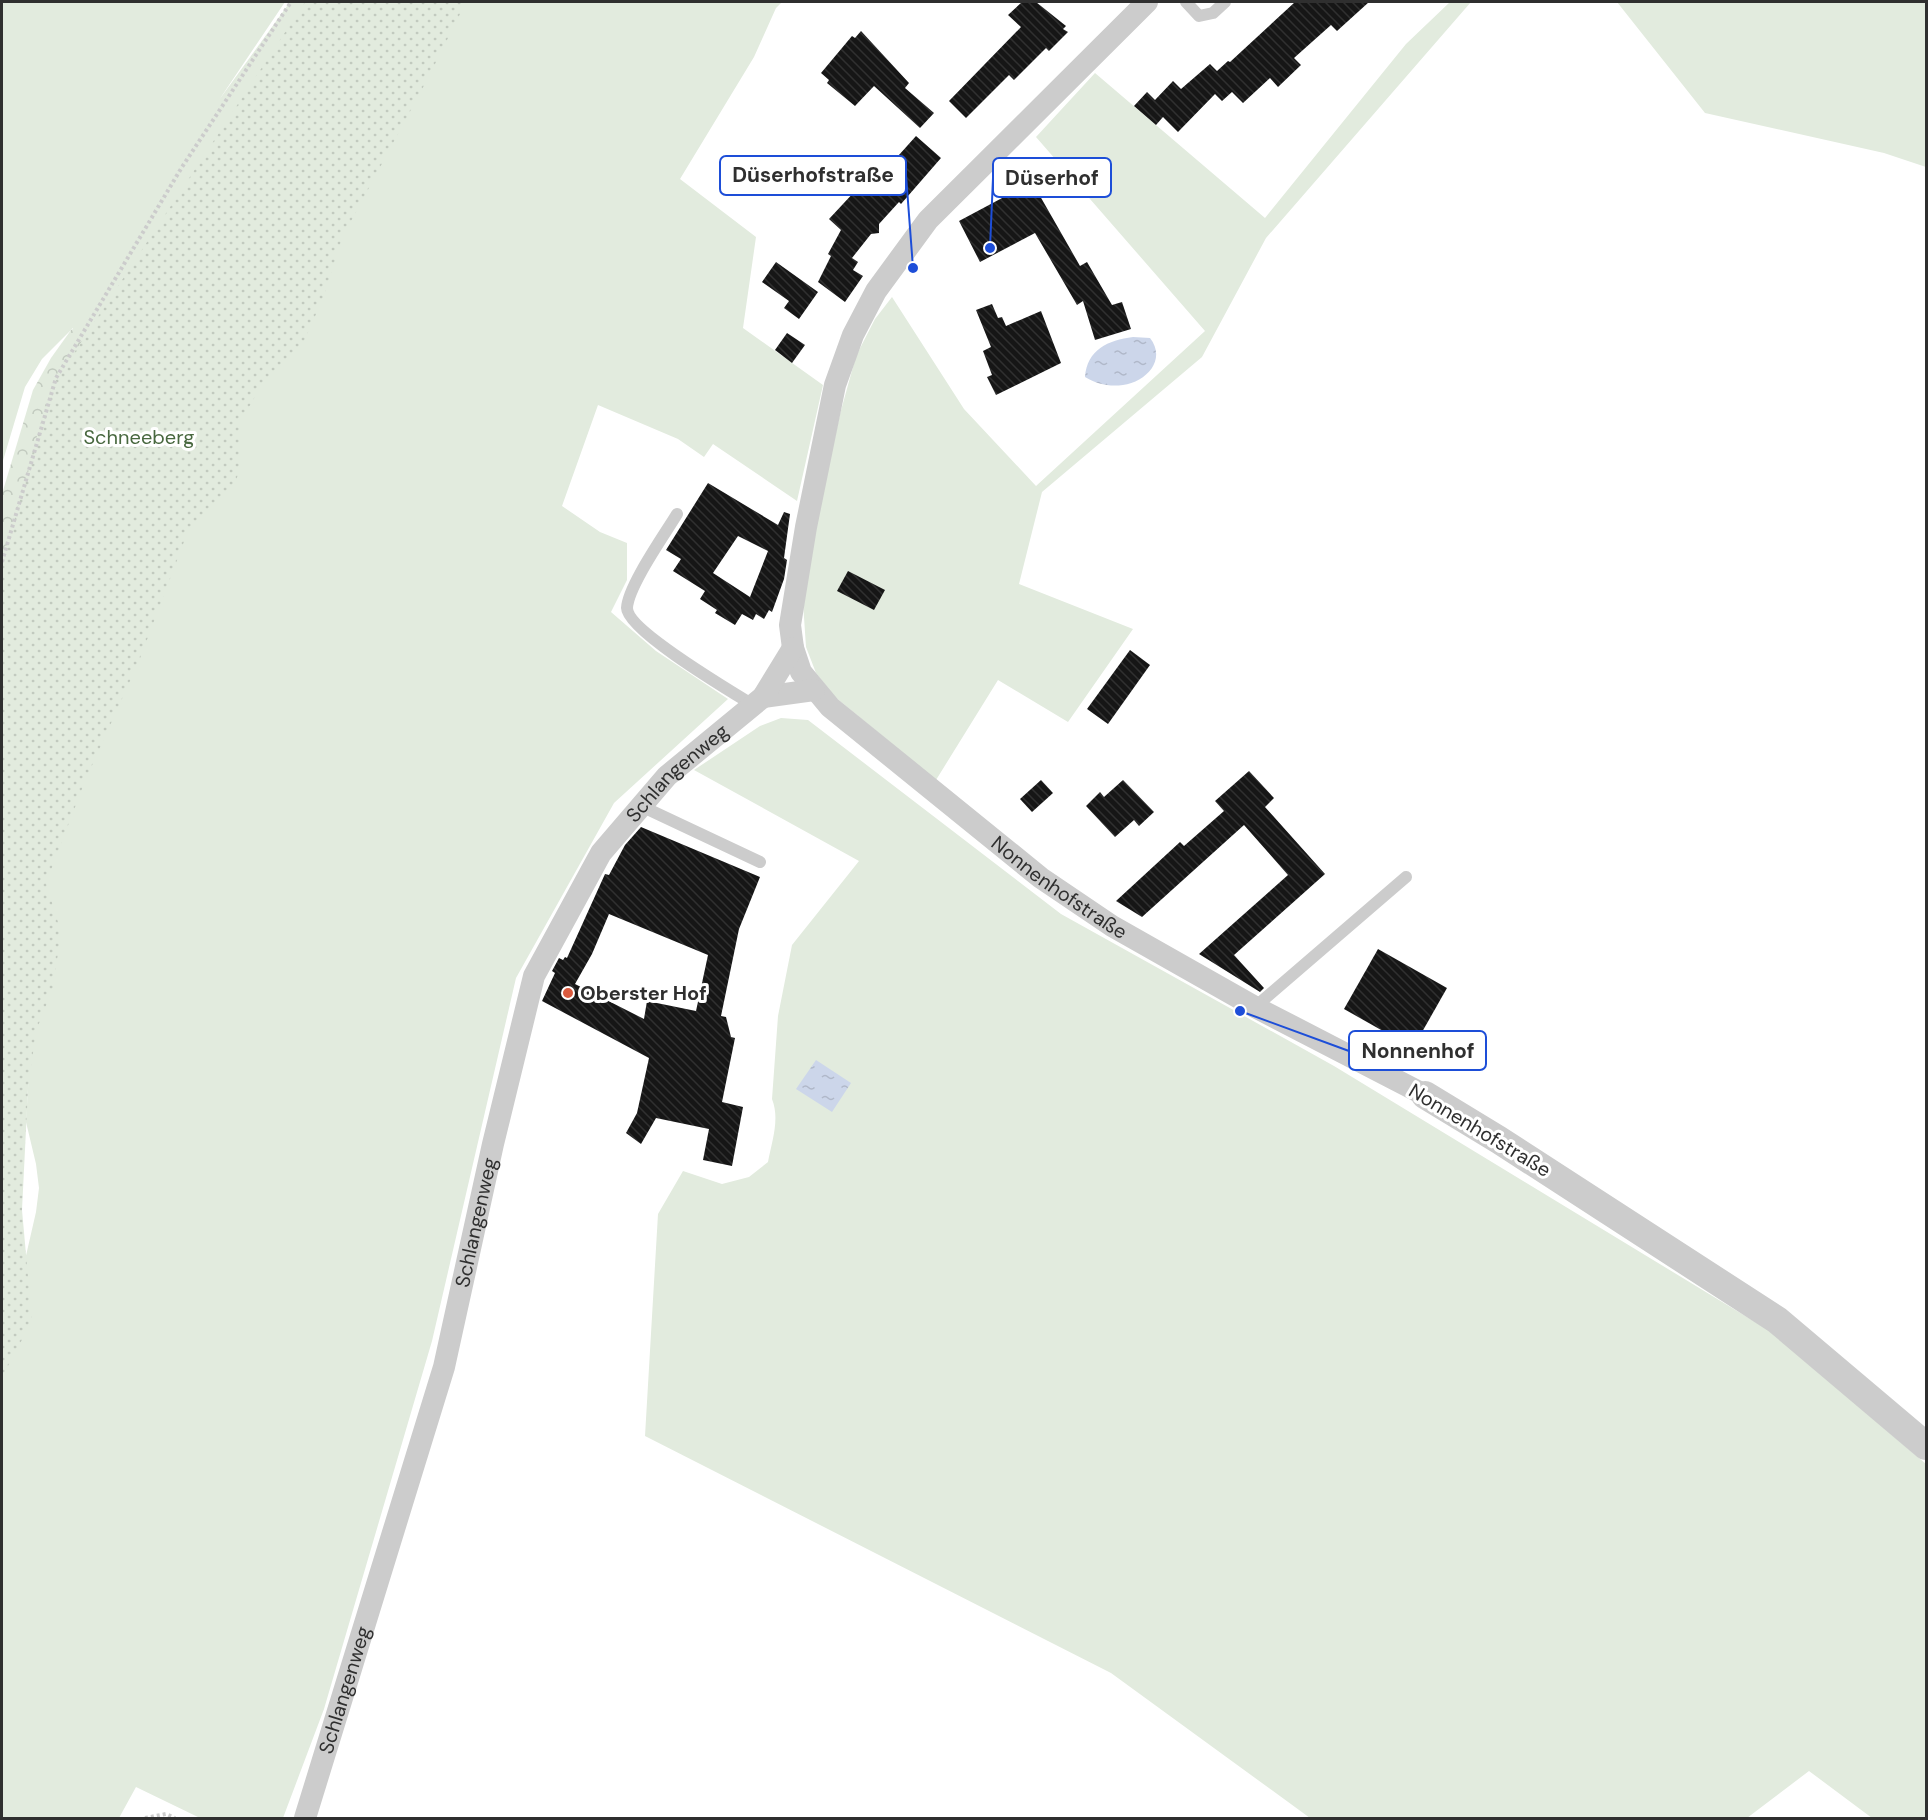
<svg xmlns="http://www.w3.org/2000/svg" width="1928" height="1820" viewBox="0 0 1928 1820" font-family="'DM Sans',sans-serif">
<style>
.grass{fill:#e2ebde}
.forest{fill:url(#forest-crowns)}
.park{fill:url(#park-dots)}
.water{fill:url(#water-ripples)}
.building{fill:url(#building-back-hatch);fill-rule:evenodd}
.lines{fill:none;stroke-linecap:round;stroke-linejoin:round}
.path{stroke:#ccc;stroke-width:4;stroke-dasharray:3 3;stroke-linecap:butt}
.service{stroke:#ccc;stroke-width:12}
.minor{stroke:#ccc;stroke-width:22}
.tertiary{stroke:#ccc;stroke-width:28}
.poi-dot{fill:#da5a3e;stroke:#fff;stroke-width:2}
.labels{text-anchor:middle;stroke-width:6;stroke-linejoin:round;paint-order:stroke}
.park-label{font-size:20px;fill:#48683f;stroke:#fff}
.street-label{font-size:20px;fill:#2f2f2f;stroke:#fff}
.poi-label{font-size:20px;font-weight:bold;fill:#2f2f2f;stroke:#fff;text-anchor:start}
.leader{fill:none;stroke:#1d4ed8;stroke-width:2}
.callout-dot{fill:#1d4ed8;stroke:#fff;stroke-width:2}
.callout{fill:#fff;stroke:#1d4ed8;stroke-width:2}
.callout-label{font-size:21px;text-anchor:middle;font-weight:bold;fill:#2f2f2f}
</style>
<defs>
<pattern id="forest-crowns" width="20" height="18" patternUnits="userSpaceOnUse" patternTransform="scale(1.5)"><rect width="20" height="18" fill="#e2ebde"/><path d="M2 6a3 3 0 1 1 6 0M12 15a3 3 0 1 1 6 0" fill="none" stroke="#c2cabf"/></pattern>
<pattern id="park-dots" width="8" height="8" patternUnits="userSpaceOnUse" patternTransform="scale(1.5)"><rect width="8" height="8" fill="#e2ebde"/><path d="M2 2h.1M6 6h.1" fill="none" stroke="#c2cabf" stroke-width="1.8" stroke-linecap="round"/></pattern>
<pattern id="water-ripples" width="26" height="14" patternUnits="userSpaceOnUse" patternTransform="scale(1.5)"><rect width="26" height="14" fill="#ccd6ea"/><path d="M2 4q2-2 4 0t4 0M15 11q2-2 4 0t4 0" fill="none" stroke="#b0b8c9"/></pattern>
<pattern id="building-back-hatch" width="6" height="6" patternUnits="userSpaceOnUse" patternTransform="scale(1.5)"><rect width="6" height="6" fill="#161616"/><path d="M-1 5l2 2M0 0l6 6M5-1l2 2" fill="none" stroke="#303030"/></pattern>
</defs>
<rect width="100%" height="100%" fill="#fff"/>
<g class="grass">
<path d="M2 2H285L219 100 290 2H782L776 8 754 57 680 179 756 237 743 328 823 385 797 501 713 444 704 457 678 439 598 405 562 506 600 532 627 543V580L611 612 656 651 728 699 614 803 516 978 432 1341 324 1709 283 1818H200L136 1787 119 1818H2V1338L25 1260 36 1212 39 1188 36 1164 26 1122 73 328 42 359 25 387 2 464Z"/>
<path d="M1450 2H1471L1266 238 1202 357 1042 492 1019 584 1133 629 1068 722 998 680 936 780 835 697 816 673 806 647 803 602 810 551 840 414 856 356 875 319 892 297 964 409 1036 486 1205 331 1036 137 1095 73 1265 218 1406 44Z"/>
<path d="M1617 2H1926V167L1884 153 1705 113Z"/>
<path d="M781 718 808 720 1061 914 1334 1066 1770 1331 1926 1464V1818H1872L1809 1771 1747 1818H1310L1111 1673 645 1436 658 1214 683 1171 722 1184 749 1177 768 1162C772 1141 780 1119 772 1099L778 1016 792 945 859 861 694 770 760 726Z"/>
</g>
<path class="forest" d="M81 325 94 345 2 594V494L33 390 51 358 71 330Z"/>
<path class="park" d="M305 2H466L428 78 342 238 324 296 301 348 256 395 239 424 240 467 234 488 202 515 188 531 139 661 85 781 46 883 61 932 53 988 36 1031 28 1089 22 1210 32 1321 2 1377V566L49 391Z"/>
<g class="water">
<path d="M1133 337 1150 338C1167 360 1146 382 1123 385 1109 387 1097 384 1085 377 1087 350 1108 340 1133 337Z"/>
<path d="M816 1060 851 1083 832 1112 796 1089Z"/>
</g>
<g class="building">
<path d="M1022 2H1036L1066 26 1063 29 1068 32 1049 51 1046 48 1014 80 1009 75 966 118 949 101 1021 27 1008 15Z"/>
<path d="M1295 2H1369L1337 31 1331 25 1294 58 1301 65 1278 87 1270 78 1243 103 1232 92 1222 101 1215 94 1178 132 1163 117 1156 125 1134 106 1147 92 1155 100 1173 81 1181 89 1210 64 1217 71 1228 61 1230 62Z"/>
<path d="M861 31 909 83 905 88 934 113 920 128 874 86 855 106 827 83 829 80 821 73 852 36 855 38Z"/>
<path d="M916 136 941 158 901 204 899 202 879 224V233L871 234 852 258 858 262 853 270 863 276 845 302 818 282 831 256 828 254 841 230 829 219 884 160 890 165Z"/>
<path d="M1032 182 1080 266 1087 262 1112 305 1122 302 1131 329 1095 340 1083 301 1077 305 1035 233 980 262 959 221Z"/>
<path d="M776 262 818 292 799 319 784 308 789 301 762 282Z"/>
<path d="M992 304 998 318 1002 317 1006 326 1041 311 1061 363 996 395 987 377 992 375 983 351 991 347 976 310Z"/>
<path d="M787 333 805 345 792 363 775 350Z"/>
<path d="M708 483 778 525 784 512 790 514 784 558 787 560 784 579 772 612 769 610 764 619 756 614 753 620 742 614 735 625 715 613 717 610 700 599 705 591 673 571 681 559 666 550ZM738 536 768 551 750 597 713 573Z"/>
<path d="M848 571 885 590 874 610 837 591Z"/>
<path d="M1130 650 1150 665 1108 724 1087 709Z"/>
<path d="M1249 771 1274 798 1265 807 1325 874 1234 955 1264 988 1260 992 1199 954 1288 875 1244 825 1142 917 1116 901 1180 842 1184 846 1224 811 1215 801Z"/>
<path d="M1041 780 1053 793 1032 812 1020 799Z"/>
<path d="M1123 780 1154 812 1139 826 1134 820 1115 837 1086 806 1100 792 1104 797Z"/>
<path d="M641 827 760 877 739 929 721 1016 726 1017 731 1037 735 1038 722 1102 743 1107 732 1166 703 1160 709 1129 656 1118 641 1144 626 1133 637 1113 649 1058 542 1001 555 973 552 971 559 958 563 960 565 957 567 958 605 874 609 875 625 845ZM609 914 708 955 696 1011 647 1001 644 1019 575 984 592 954Z"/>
<path d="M1378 949 1447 988 1413 1048 1344 1009Z"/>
</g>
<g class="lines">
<g class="path">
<path d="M2 562 56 378 182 167 291 2"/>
<path d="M145 1818 166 1814 175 1818"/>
</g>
<g class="service">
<path d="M1186 2 1199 16 1213 13 1225 2"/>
<path d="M677 514C665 534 628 586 627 608 627 630 732 692 753 705"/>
<path d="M641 806 760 862"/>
<path d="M1255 1007 1406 877"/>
</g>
<g class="minor">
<path id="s1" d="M1147 2 928 220 876 291 853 335 835 385 806 527 790 625 793 648 801 672 830 707 1041 878 1112 926 1255 1007 1425 1095"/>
<path d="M763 697 814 690"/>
<path id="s2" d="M305 1818 444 1367 493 1144 534 976 601 853 667 776 763 697 793 648"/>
</g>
<path class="tertiary" d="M1425 1095 1499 1140 1777 1320 1926 1446"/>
</g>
<circle class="poi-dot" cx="568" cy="993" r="6"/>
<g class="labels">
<g class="park-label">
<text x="139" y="444">Schneeberg</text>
</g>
<g class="street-label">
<text dy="7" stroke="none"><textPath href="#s2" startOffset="1124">Schlangenweg</textPath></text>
<text dy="7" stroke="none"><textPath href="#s1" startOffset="1130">Nonnenhofstraße</textPath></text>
<text transform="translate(1480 1130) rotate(31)" y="7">Nonnenhofstraße</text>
<text dy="7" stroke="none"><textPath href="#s2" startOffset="620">Schlangenweg</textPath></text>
<text dy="7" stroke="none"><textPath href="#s2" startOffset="134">Schlangenweg</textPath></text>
</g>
<g class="poi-label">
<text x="580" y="1000">Oberster Hof</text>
</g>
</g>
<path class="leader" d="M913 268L906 175M990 248L993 178M1240 1011L1349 1051"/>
<g class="callout-dot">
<circle cx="913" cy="268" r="6"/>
<circle cx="990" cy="248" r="6"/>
<circle cx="1240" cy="1011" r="6"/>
</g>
<g class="callout">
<rect x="720" y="156" width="186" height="39" rx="6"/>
<rect x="993" y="158" width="118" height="39" rx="6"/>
<rect x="1349" y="1031" width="137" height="39" rx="6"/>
</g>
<g class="callout-label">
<text x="813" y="182">Düserhofstraße</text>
<text x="1052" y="185">Düserhof</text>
<text x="1418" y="1058">Nonnenhof</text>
</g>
<rect width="1928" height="1820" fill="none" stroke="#2f2f2f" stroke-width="6"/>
</svg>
